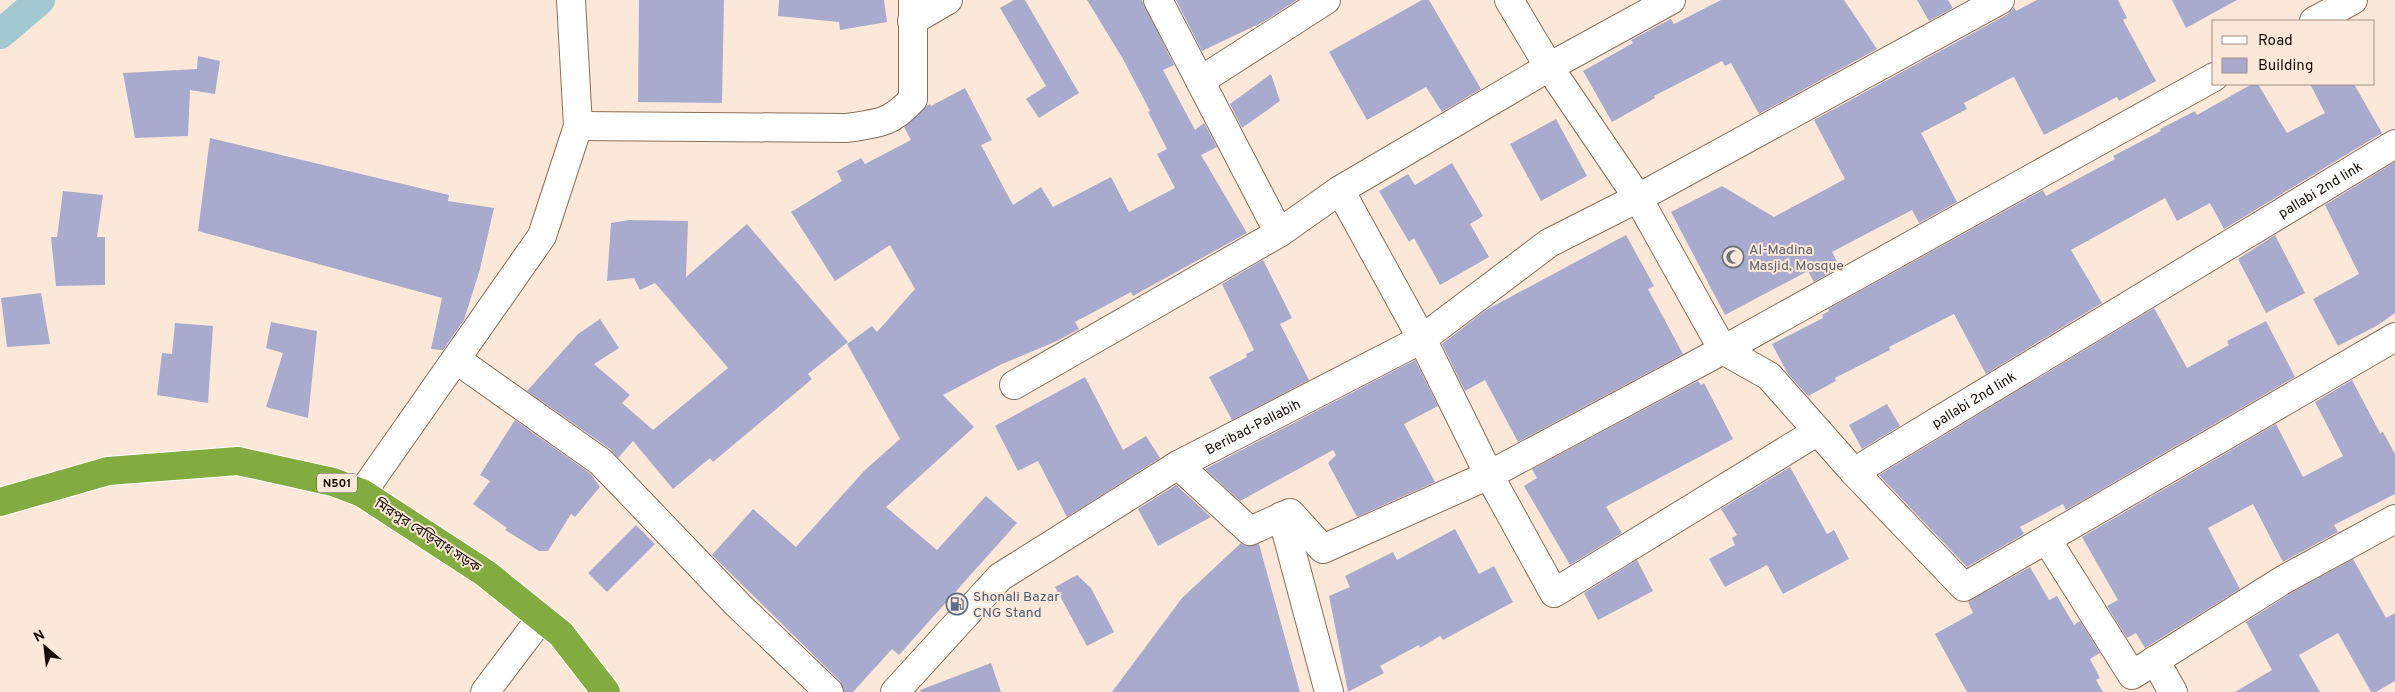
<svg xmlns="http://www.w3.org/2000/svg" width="2395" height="692" viewBox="0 0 2395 692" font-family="Overpass,'Noto Sans Bengali',sans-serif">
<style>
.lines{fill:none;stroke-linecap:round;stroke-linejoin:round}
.canal{stroke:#a1c9cf;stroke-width:30}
.building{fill:#a9abce}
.minor-casing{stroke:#8c6f58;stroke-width:30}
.highway-casing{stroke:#fff;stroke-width:30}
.minor{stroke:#fff;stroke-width:28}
.highway{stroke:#82ac40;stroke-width:28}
.labels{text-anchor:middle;stroke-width:4;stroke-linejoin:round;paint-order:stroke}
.shield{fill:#fce8d9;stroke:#5c4f45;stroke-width:1}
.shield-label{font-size:12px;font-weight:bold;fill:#180d05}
.street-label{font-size:14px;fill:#180d05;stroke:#fce8d9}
.worship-label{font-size:14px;fill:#5b616d;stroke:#fce8d9;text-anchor:start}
.service-label{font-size:14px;fill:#4e5e75;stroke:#fce8d9;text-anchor:start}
</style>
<rect width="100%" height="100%" fill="#fce8d9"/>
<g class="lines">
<path class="canal" d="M0 34 40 0"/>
</g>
<g class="building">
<path d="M639 0H724L722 103 638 102Z"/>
<path d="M779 0H884L887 22 840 30 839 22 778 16Z"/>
<path d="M1014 0H1025L1079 93 1039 118 1026 99 1046 86 1000 8Z"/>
<path d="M1087 0H1142L1174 65 1163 70 1195 130 1204 123 1217 147 1201 155 1247 233 1133 296 1131 292 1075 322 1079 329 1057 341 1002 364 943 395 974 427 886 507 937 550 986 496 1017 523 899 655 892 649 853 692H844L840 681 712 555 753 509 796 547 864 471 900 439 847 344 872 326 877 332 915 289 890 245 835 281 791 212 842 181 837 171 861 158 865 164 911 140 904 127 926 106 930 104 931 106 965 88 992 140 981 145 1013 205 1041 187 1053 207 1111 177 1129 212 1175 188 1157 154 1167 149 1148 112 1150 111 1123 59Z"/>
<path d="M1176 0H1297L1263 22 1202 51Z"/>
<path d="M1422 0H1429L1481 89 1442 112 1426 87 1367 120 1329 52Z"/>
<path d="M1721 0H1844L1877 49 1759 114 1731 63 1725 66 1722 61 1654 96 1655 98 1612 122 1583 71 1633 43 1631 40 1671 19 1674 24Z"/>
<path d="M1917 0H1948L1953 8 1929 21Z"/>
<path d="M2037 0H2118L2127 18 2123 20 2156 81 2119 101 2117 97 2044 135 2014 77 2009 79 1964 103 1967 109 1921 133 1957 202 1919 223 1912 210 1832 252 1840 267 1814 282 1808 271 1725 315 1671 212 1722 186 1774 217 1845 179 1814 120 2008 14 2014 7 2016 11Z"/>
<path d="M2172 0H2237L2186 28Z"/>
<path d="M198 56 220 61 215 94 190 90 188 136 135 138 123 73 197 69Z"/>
<path d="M1271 74 1280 101 1242 128 1230 104Z"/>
<path d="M2252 84H2258L2287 133 2325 113 2310 84H2354L2382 133 2224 229 2210 203 2177 221 2165 198 2071 250 2102 303 1986 374 1954 314 1889 347 1890 350 1835 378 1836 381 1808 396 1788 374 1772 344 1823 318 1822 315 1829 311 1828 309 2043 190 2046 196 2115 159 2113 156 2161 131 2160 129 2195 111 2197 115Z"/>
<path d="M1556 119 1587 176 1541 201 1510 144Z"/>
<path d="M210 138 449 195 448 201 494 208 480 269 464 320 443 350 431 349 442 298 198 231Z"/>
<path d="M2395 162V313L2378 325 2338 346 2313 299 2359 274 2325 205Z"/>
<path d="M1452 163 1483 216 1470 224 1489 257 1440 285 1414 238 1409 242 1379 191 1408 174 1415 185Z"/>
<path d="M63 191 103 195 97 237H105V285L56 286 51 237H57Z"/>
<path d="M629 220 688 221 686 277 747 224 848 342 808 374 812 379 713 462 710 458 673 489 633 441 618 458 610 449 527 391 578 334 600 319 619 348 594 364 630 395 622 403 653 430 728 368 655 283 640 290 634 278 607 281 611 223Z"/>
<path d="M1626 235 1654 286 1648 289 1683 354 1518 442 1485 380 1465 391 1442 344 1486 310Z"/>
<path d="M2275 235 2305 293 2266 313 2238 259Z"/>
<path d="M1263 260 1292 318 1280 324 1309 380 1232 420 1209 377 1247 357 1246 354 1254 350 1222 284Z"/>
<path d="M41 293 50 344 7 347 1 298Z"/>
<path d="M2154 308 2187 368 2229 345 2227 341 2266 321 2295 377 2066 510 2063 504 2020 527 2024 534 1967 567 1879 475Z"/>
<path d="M271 322 317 331 308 418 266 407 283 353 266 348Z"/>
<path d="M175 323 213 326 208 403 157 395 162 353 172 354Z"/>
<path d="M1415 360 1438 406 1404 424 1435 482 1357 517 1328 463 1336 455 1333 450 1240 501 1205 469Z"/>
<path d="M1085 377 1123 450 1146 436 1160 458 1067 517 1038 461 1018 471 995 426Z"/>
<path d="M2352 380 2380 433 2383 432 2395 454V494L2334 525 2338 532 2283 562 2253 504 2208 528 2240 589 2145 648 2136 633 2127 638 2107 606 2118 600 2082 537 2276 424 2303 477 2343 456 2315 402Z"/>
<path d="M1698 381 1701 385 1704 383 1733 439 1609 505 1606 507 1622 533 1570 565 1524 486 1537 478 1532 469Z"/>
<path d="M1887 404 1900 426 1862 449 1849 425Z"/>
<path d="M515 420 591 474 600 487 575 517 571 514 548 551H539L505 530 507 528 473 504 490 481 480 475Z"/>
<path d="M1790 467 1827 534 1834 530 1849 559 1783 594 1767 565 1725 587 1709 559 1735 545 1732 538 1737 535 1721 509Z"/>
<path d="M1176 485 1211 517 1158 546 1138 509Z"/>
<path d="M636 525 655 544 607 592 588 573Z"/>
<path d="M1455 529 1479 574 1494 566 1513 602 1443 640 1440 636 1420 648 1419 645 1380 666 1384 673 1348 692 1329 596 1350 587 1345 576 1393 552 1397 560Z"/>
<path d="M1241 543 1248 546 1259 544 1300 692H1112L1182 598Z"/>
<path d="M2353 559 2386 618 2395 613V681L2376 692H2371L2338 633 2299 655 2320 692H2235L2272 670 2246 622 2291 593Z"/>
<path d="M1637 560 1653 591 1598 620 1584 593Z"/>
<path d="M2030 567 2049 600 2057 596 2074 625 2080 621 2100 653 2090 659 2100 678 2096 680 2103 692H1967L1935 634 1973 613 1968 602Z"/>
<path d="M1077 575 1091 588 1114 632 1087 646 1055 587Z"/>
<path d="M991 663 1001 692H921L920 690Z"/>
</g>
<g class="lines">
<g class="minor-casing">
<g id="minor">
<path d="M1158 0 1279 233"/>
<path d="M1509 0 1549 67 1638 198 1723 350 1769 376 1854 472 1964 587 2395 337"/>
<path d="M912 21 948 0"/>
<path d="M2314 21 2353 0"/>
<path d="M1200 81 1326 0"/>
<path d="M578 126 847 128C879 123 890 124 913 99V0"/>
<path d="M1340 190 1422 339 1489 475 1554 593 1818 431"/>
<path d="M457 360 601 462 738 605 829 692"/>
<path d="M1014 385 1279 233 1340 190 1549 67 1671 0"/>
<path d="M1178 465 1250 531 1290 513 1323 549 1489 475 1723 350 2214 77"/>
<path id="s1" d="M1854 472 2395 144"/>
<path d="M362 493 542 236 578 126 571 0"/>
<path d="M1282 516 1329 692"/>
<path d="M2047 540 2132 675 2283 580 2395 519"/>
<path d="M2155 660 2173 692"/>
<path d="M485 692 541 618"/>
<path id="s2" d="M895 692 1000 577 1178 465 1422 339 1549 243 1638 198 2000 0"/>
</g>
</g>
<g class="highway-casing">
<path id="highway" d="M0 502 108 471 238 461 333 482 362 493 485 573 561 634 606 692"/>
</g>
<use href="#minor" class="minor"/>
<use href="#highway" class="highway"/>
</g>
<defs>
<g id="mosque-ring" transform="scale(1.125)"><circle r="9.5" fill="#fce8d9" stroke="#6b7280" stroke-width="1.5"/><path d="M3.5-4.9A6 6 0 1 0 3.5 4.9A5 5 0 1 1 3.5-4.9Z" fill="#6b7280"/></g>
<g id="fuel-ring" transform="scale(1.125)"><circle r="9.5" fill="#fce8d9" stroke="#5c6f8a" stroke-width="1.5"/><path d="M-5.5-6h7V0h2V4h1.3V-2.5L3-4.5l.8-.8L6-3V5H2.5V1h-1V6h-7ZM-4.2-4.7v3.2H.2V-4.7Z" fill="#5c6f8a"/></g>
</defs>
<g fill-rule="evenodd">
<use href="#mosque-ring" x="1733" y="257"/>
<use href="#fuel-ring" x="957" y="604"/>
</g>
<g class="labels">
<rect class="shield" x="317" y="473.5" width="40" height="19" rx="4"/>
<g class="shield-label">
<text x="337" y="487">N501</text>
</g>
<g class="street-label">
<text dy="5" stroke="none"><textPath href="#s1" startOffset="545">pallabi 2nd link</textPath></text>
<text dy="5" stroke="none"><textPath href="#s1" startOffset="140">pallabi 2nd link</textPath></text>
<text dy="5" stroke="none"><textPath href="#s2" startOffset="450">Beribad-Pallabih</textPath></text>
<text transform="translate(428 535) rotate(33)" y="5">মিরপুর বেড়িবাধ সড়ক</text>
</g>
<g class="worship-label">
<text x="1749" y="254">Al-Madina<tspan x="1749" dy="16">Masjid, Mosque</tspan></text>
</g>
<g class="service-label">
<text x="973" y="601">Shonali Bazar<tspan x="973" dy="16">CNG Stand</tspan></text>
</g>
</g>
<rect x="2212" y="20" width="162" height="65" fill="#fce8d9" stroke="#a19084"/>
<rect x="2222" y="36" width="25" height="8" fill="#ffffff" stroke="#a19084"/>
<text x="2258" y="45" font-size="15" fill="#180d05">Road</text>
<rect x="2222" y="58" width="25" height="15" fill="#a9abce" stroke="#a19084"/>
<text x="2258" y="70" font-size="15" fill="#180d05">Building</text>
<g transform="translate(45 647) rotate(332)" stroke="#fce8d9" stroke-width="4" paint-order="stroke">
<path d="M0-4L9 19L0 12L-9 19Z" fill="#180d05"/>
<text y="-8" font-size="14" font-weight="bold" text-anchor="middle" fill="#180d05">N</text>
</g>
</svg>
